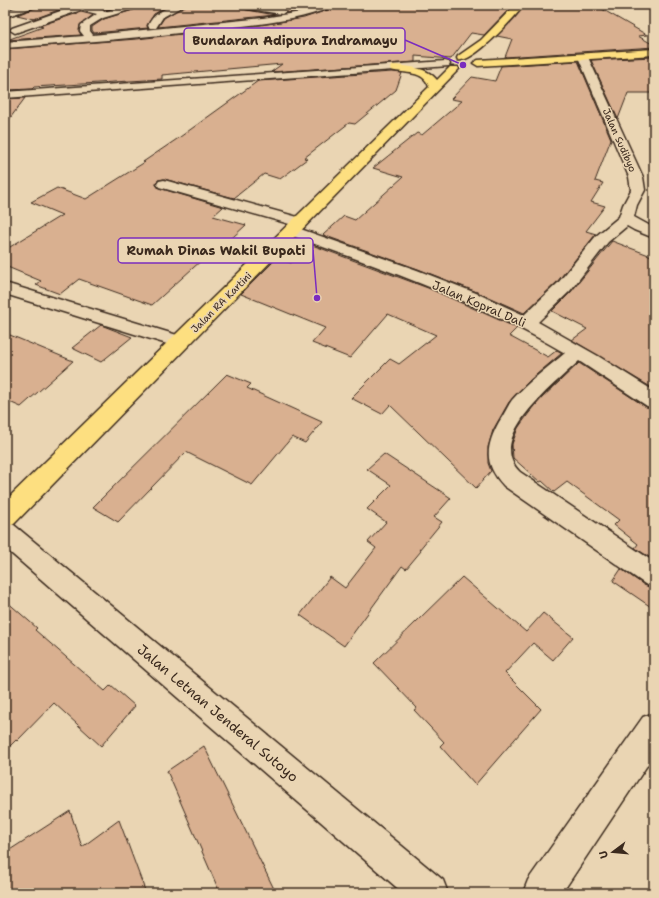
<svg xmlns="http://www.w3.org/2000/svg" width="659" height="898" viewBox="0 0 659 898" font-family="'Shantell Sans',sans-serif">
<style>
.building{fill:#d9b090;stroke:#3b2a1e}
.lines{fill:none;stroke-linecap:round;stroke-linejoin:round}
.minor-casing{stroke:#3b2a1e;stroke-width:3}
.major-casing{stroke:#3b2a1e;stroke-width:3}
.minor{fill:#ead5b3;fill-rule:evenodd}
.major{fill:#fddf80;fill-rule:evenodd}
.labels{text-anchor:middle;stroke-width:3;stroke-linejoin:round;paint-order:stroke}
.far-street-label{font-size:10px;fill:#3b2a1e;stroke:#ead5b3}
.street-label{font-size:12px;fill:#3b2a1e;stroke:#ead5b3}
.near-street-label{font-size:14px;fill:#3b2a1e;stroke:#ead5b3}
.leader{fill:none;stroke:#7b2cbf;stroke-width:1.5}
.callout-dot{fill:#7b2cbf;stroke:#ead5b3;stroke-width:1.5}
.callout{fill:#ead5b3;stroke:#7b2cbf;stroke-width:1.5}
.callout-label{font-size:13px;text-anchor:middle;font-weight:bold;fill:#3b2a1e}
</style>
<rect width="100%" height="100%" fill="#ead5b3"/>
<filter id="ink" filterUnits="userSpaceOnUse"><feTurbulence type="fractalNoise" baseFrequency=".025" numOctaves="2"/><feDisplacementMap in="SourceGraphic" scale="8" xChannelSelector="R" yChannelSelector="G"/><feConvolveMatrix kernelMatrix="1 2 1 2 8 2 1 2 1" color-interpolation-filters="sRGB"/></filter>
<g filter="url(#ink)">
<g class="building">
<path d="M37 5H68L69 6 34 19 17 15 35 8Z"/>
<path d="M91 5H122L105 10Z"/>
<path d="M141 5H170L154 14 147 25 148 28 94 33 92 30V27L104 19 139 8Z"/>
<path d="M186 5H237L242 9 275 15 158 27 164 18Z"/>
<path d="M273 5H316L301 11 286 13 287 10Z"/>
<path d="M334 5H513L484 35 471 33 451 59 415 56V62L271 72 282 64 162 75V79L34 87 32 89 5 90V49L137 39 261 25 304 18 333 8Z"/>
<path d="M525 5H595L647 35 638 36 654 45V47L505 57 512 39 497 36Z"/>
<path d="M81 12 93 15 80 25 79 31 81 35 7 40 43 27 39 26Z"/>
<path d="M653 57 654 58V93H628L618 119 591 60Z"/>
<path d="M578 61 611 139 595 181 603 183 591 202 605 206 586 231 596 234 557 282 524 313 477 292 418 269 323 235 344 216 355 220 403 177 373 168 417 133 422 135 462 101 451 99 472 77 495 81 501 66Z"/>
<path d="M392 72 402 73 396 90 355 124 349 123 304 158 307 159 280 179 264 174 234 198 164 179 158 180 156 185 159 188 223 207 213 216 246 225 207 261 203 259 152 305 79 279 60 294 36 285 41 281 5 266V250L62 215 31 202 57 188 86 199 145 162H143L180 137 258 81Z"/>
<path d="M25 98 5 125V99Z"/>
<path d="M612 241 654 257V389L572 340 587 329 552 311 571 292Z"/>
<path d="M312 245 428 288 497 319 517 328 509 336 548 357 557 350 562 353 530 380 509 402 493 430 488 447V463L491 471 476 488 390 405 382 414 351 398 390 359 399 364 436 335 388 314 350 358 312 343 325 328 241 294 277 258 291 263Z"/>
<path d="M101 325 132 337 101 362 72 348Z"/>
<path d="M5 333 73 361 21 407 5 400Z"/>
<path d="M579 363 646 407 654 409V560L635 548 638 544 614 525 619 520 567 482 554 492 542 481 540 482 513 458 512 444 518 428 529 413 542 398Z"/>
<path d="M227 374 251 384 247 388 322 422 305 443 292 437 252 485 186 452 118 522 93 507Z"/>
<path d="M384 454 451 498 434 517 442 522 419 550 421 551 406 569 402 566 344 646 300 615 330 577 345 588 376 548 368 542 386 522 367 509 391 485 367 469Z"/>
<path d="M621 569 644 585 654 589V609L613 581Z"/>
<path d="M462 577 526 632 543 613 573 637 553 660 533 643 505 673 541 709 475 785 440 746 444 742 414 710 417 708 374 663Z"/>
<path d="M5 600 37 628 35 630 105 691 111 685 135 706 101 746 54 703 17 741 16 740 5 751Z"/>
<path d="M204 746 276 893H220L167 771Z"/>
<path d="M70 811 82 847 119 820 146 893H5V853Z"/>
</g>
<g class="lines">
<g class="minor-casing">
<g id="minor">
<path d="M23 5H36L35 7 5 17V11Z"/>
<path d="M70 5H90L89 6 103 10 104 12 127 5H140L139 7 103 18 90 26V31L93 35 263 18 301 12 321 5H333L332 7C295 22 256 24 216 29 146 37 76 43 5 48V42L84 36 80 31 81 25 97 14 81 10 18 32 15 33 10 30 12 28 72 7Z"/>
<path d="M174 5H185L163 17 156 28H150L148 26C153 14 162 10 174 5Z"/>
<path d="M238 5C249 5 278 4 286 11L282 14 242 8Z"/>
<path d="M649 5H654V9Z"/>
<path d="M583 54 588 57 643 177 645 190 637 205 634 217 654 228V238L634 230 627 226 608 242 570 291 538 322 598 356 654 391V408L647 406 579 361C556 383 484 438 520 472L654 562V588L645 584 504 486C483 464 486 446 499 422 504 415 507 407 512 400 527 383 547 368 565 353 477 301 382 268 287 234L284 231 287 228 292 226 417 270 476 293 524 315 558 283 596 236 619 217 623 205 631 190 629 177 578 57Z"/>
<path d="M445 61 449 62 450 64 449 66 5 98V92Z"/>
<path d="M164 180 305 219 308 222 305 225 300 227 159 187 157 184 159 181Z"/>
<path d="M5 283 187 338 189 342 187 346 180 348 5 294Z"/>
<path d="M5 522 14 525 443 880 448 893H403L5 548Z"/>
<path d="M654 713V755L562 893H523L528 880 643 717Z"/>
</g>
</g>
<g class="major-casing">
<g id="major">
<path d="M515 5H524C515 17 473 64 458 60L457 58 458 56 481 40Z"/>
<path d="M654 49V55L478 66 473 63 478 60Z"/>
<path d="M395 65C410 67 427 67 437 80L450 67H458L459 69 14 524 5 527V501L429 87C424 70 405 74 391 70L390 68 391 66Z"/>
</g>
</g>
<use href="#minor" class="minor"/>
<use href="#major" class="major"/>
</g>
</g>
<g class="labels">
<g class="far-street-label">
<text transform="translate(620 140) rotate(66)" y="4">Jalan Sudibyo</text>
<text transform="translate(221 302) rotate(-45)" y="4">Jalan RA Kartini</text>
</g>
<g class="street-label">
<text transform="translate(479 304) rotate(23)" y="4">Jalan Kopral Dali</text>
</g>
<g class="near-street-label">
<text transform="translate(218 713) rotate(40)" y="5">Jalan Letnan Jenderal Sutoyo</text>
</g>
</g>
<path class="leader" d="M463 65L405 40M317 298L313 250"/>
<g class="callout-dot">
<circle cx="463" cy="65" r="4"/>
<circle cx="317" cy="298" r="4"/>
</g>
<g class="callout">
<rect x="184" y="28" width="221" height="25" rx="4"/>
<rect x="118" y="238" width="195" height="25" rx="4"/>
</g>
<g class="callout-label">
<text x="295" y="45">Bundaran Adipura Indramayu</text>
<text x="216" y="255">Rumah Dinas Wakil Bupati</text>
</g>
<rect width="659" height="898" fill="none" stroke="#ead5b3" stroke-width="20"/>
<rect x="10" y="10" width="639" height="878" fill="none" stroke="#3b2a1e" stroke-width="1.5" filter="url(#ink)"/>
<g transform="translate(613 852) rotate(254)" stroke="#ead5b3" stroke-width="3" paint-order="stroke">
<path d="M0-3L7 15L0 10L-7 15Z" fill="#3b2a1e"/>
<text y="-6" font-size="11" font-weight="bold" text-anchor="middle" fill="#3b2a1e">U</text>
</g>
</svg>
